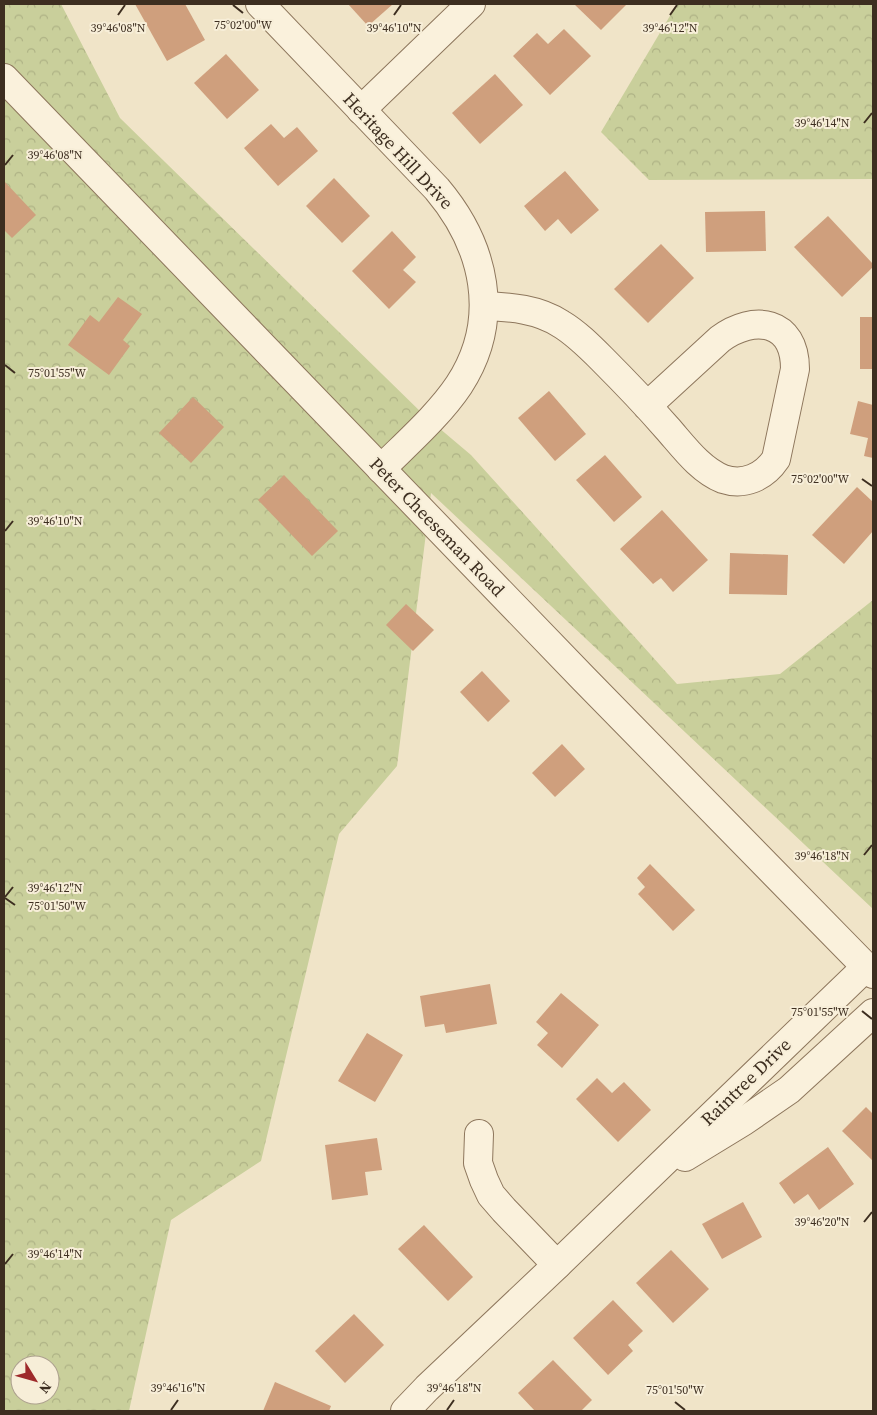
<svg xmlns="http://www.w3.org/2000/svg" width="877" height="1415" viewBox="0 0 877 1415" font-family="'Source Serif 4',serif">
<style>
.forest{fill:url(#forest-crowns);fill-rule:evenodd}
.building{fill:#cf9f7d}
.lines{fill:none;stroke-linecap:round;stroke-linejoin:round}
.minor-casing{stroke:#8d765c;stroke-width:30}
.minor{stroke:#faf1dc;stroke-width:28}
.ticks{fill:none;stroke:#3d2e20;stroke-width:2}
.labels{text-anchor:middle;stroke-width:4;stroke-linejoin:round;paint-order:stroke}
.street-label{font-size:18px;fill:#3d2e20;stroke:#f7eed8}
.ticks-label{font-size:12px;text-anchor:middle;fill:#3d2e20;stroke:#f7eed8;stroke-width:4;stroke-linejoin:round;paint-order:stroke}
</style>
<defs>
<pattern id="forest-crowns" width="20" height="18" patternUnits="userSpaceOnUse" patternTransform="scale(1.25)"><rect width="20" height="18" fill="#c9cf9b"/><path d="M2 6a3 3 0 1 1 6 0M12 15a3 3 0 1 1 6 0" fill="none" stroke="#aeb285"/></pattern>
</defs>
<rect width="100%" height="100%" fill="#f0e4c8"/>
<g class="forest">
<path d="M4 4H61L120 118 426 417 471 455 677 684 780 674 873 600V909L431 493 397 766 339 834 261 1161 171 1220 129 1411H4ZM20 1365H50V1395H20Z"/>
<path d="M677 4H873V179L649 180 601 132Z"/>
</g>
<g class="building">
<path d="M135 4H185L205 40 167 61Z"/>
<path d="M348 4H393L368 26Z"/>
<path d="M574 4H627L601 30Z"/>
<path d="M564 29 591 56 550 95 513 56 537 33 548 44Z"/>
<path d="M226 54 259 90 227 119 194 83Z"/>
<path d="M495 74 523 105 480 144 452 113Z"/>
<path d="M271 124 284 138 297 127 318 151 278 186 244 148Z"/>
<path d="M565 171 599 210 571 234 558 219 545 231 524 206Z"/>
<path d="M334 178 370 216 342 243 306 206Z"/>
<path d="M4 181 36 215 12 238 4 230Z"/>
<path d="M765 211 766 251 706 252 705 212Z"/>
<path d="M828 216 873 264V267L842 297 794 247Z"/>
<path d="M392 231 416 257 403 270 416 282 389 309 352 271Z"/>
<path d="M661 244 694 278 648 323 614 289Z"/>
<path d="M118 297 142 314 123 340 130 346 109 375 68 345 90 315 99 322Z"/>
<rect x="860" y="317" width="13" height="52"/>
<path d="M549 391 586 434 555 461 518 418Z"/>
<path d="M193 397 224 427 191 463 159 433Z"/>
<path d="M858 401 873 405V458L864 456 868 438 850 434Z"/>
<path d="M605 455 642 497 614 522 576 480Z"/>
<path d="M284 475 338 531 312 556 258 500Z"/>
<path d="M857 487 873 502V531L844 564 812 535Z"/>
<path d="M662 510 708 560 673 592 661 578 653 584 620 549Z"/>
<path d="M730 553 788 555 787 595 729 594Z"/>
<path d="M406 604 434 630 413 651 386 625Z"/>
<path d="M482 671 510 701 488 722 460 692Z"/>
<path d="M562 744 585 769 555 797 532 773Z"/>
<path d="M650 864 695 910 673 931 638 894 645 887 637 878Z"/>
<path d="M490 984 497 1024 446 1033 444 1024 425 1027 420 996Z"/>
<path d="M561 993 599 1025 562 1068 537 1045 548 1033 536 1022Z"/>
<path d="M367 1033 403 1055 375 1102 338 1081Z"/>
<path d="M597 1078 612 1093 624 1082 651 1110 618 1142 576 1099Z"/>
<path d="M866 1107 873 1114V1161L842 1131Z"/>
<path d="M377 1138 382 1170 365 1172 368 1195 332 1200 325 1145Z"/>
<path d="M828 1147 854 1184 819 1210 808 1194 794 1204 779 1183Z"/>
<path d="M743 1202 762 1237 722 1259 702 1224Z"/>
<path d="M424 1225 473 1277 448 1301 398 1249Z"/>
<path d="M671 1250 709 1289 673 1323 636 1283Z"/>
<path d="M613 1300 643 1331 628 1345 633 1351 608 1375 573 1338Z"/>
<path d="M354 1314 384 1345 345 1383 315 1351Z"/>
<path d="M553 1360 592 1400 581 1411H535L518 1393Z"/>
<path d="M275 1382 331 1406 329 1411H263Z"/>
</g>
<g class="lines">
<g class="minor-casing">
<g id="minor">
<path d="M260 4 437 189C485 246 502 319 459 385 439 415 407 443 381 469"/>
<path d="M4 78 584 679 873 974"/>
<path d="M361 110 471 4"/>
<path d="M484 306C511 307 538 309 561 324 576 333 589 346 602 359 624 381 646 404 667 428 683 446 700 470 723 479 744 486 764 477 776 459L795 369C795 320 754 314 720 339L647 406"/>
<path d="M479 1134 478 1163 484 1180 491 1195 504 1210 557 1265"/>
<path d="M685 1157 744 1121 789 1090 873 1013"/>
<path d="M405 1411 427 1388 557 1265 866 967"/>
</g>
</g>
<use href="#minor" class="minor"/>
</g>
<path class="ticks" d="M233 5 243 13M118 15 125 5M394 15 401 5M670 15 677 5M864 123 872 113M5 165 13 155M5 365 15 373M862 479 872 486M5 531 13 521M864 855 872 845M5 897 13 887M5 898 15 905M862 1011 872 1019M864 1222 872 1212M5 1264 13 1254M675 1402 685 1410M171 1410 178 1400M447 1410 454 1400"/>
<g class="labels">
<g class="street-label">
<text transform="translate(398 151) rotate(47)" y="6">Heritage Hill Drive</text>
<text transform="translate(437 527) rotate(46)" y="6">Peter Cheeseman Road</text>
<text transform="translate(746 1082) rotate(-44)" y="6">Raintree Drive</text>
</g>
</g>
<g class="ticks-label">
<text x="243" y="29">75°02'00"W</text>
<text x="118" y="32">39°46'08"N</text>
<text x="394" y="32">39°46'10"N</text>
<text x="670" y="32">39°46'12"N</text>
<text x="822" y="127">39°46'14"N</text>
<text x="55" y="159">39°46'08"N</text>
<text x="57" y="377">75°01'55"W</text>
<text x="820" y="483">75°02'00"W</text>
<text x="55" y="525">39°46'10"N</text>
<text x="822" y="860">39°46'18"N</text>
<text x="55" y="892">39°46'12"N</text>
<text x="57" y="910">75°01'50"W</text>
<text x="820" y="1016">75°01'55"W</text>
<text x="822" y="1226">39°46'20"N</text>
<text x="55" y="1258">39°46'14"N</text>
<text x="178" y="1392">39°46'16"N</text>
<text x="454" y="1392">39°46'18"N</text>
<text x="675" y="1394">75°01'50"W</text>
</g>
<rect width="877" height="1415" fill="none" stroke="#3d2e20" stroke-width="10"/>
<g transform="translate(35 1380) rotate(127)"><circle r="24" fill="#f7eed8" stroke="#ada18e"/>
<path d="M0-4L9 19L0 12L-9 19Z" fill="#9e2a2b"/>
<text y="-8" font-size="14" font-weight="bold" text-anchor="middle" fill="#3d2e20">N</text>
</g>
</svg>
